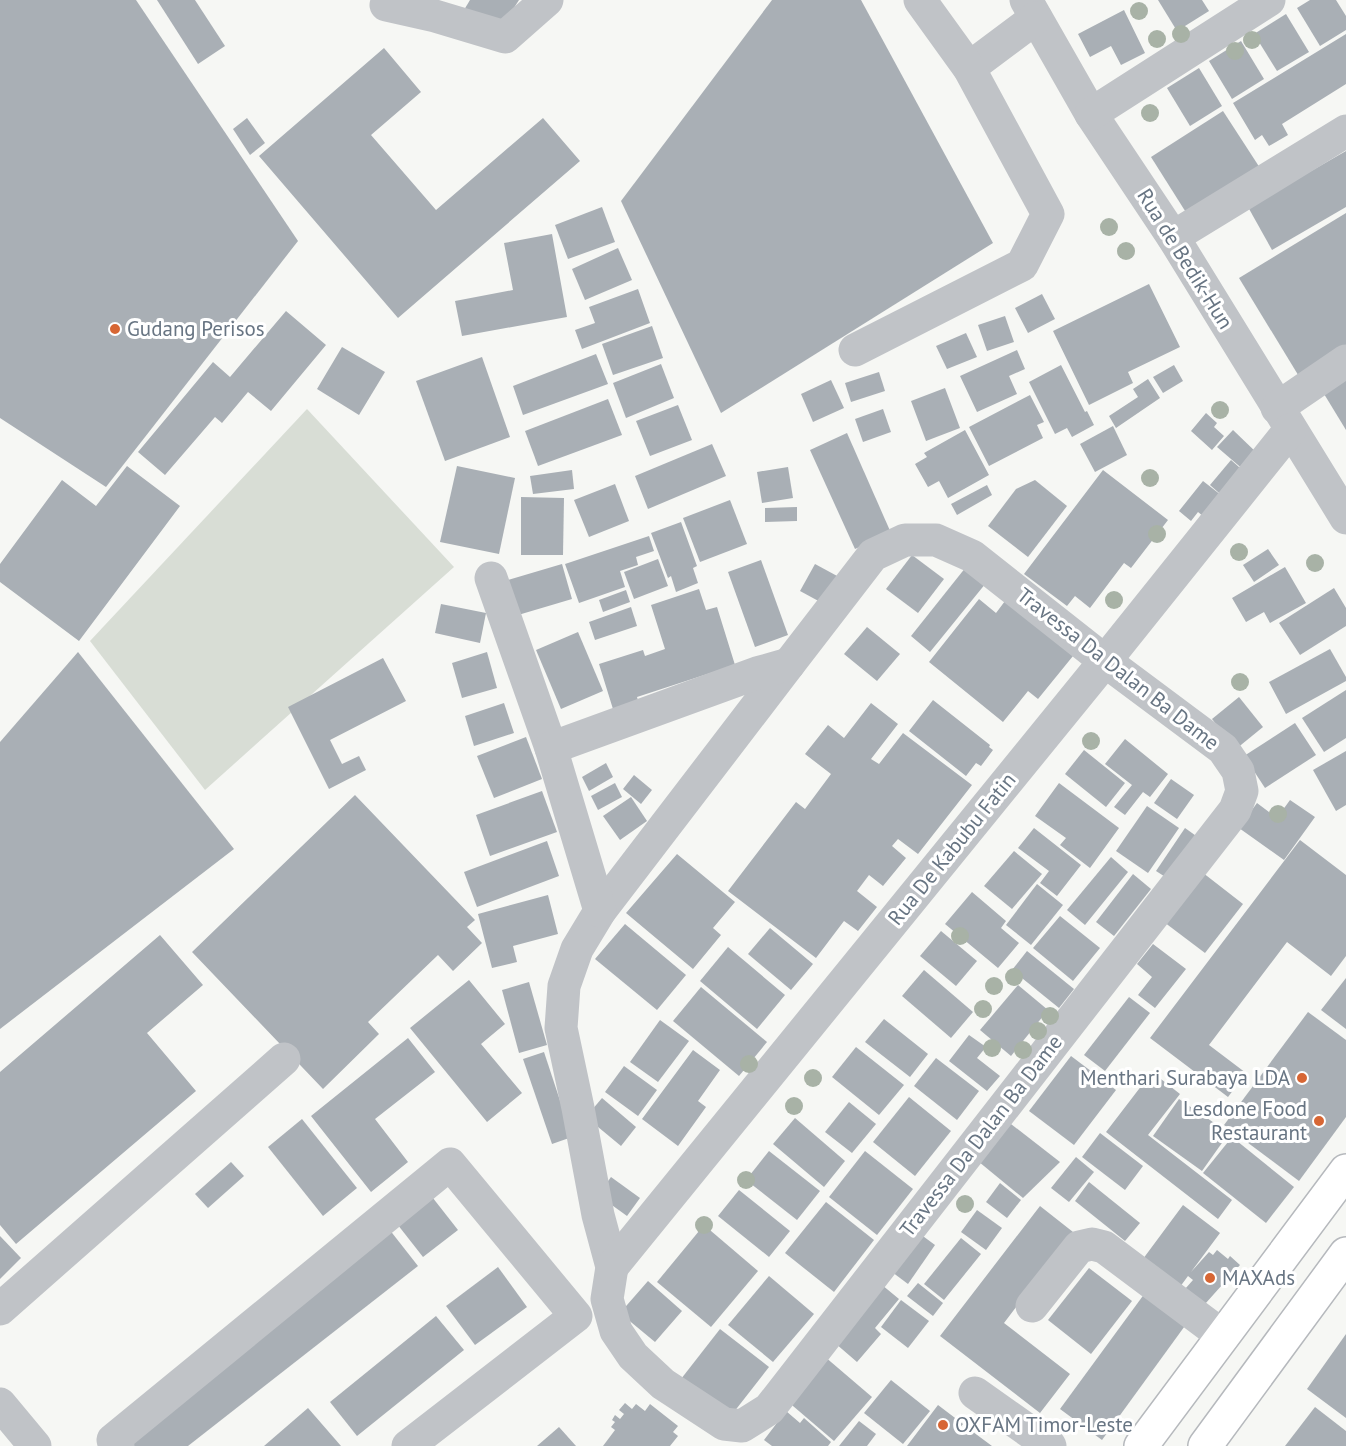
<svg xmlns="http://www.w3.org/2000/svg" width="1346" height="1446" viewBox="0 0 1346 1446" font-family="'PT Sans',sans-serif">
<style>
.green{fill:#d8ddd5}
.building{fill:#a9afb5}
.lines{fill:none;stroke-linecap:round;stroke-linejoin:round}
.major-casing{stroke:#b6b9bd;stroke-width:36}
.minor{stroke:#c0c3c7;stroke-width:33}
.major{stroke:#fff;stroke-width:33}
.tree{fill:#a8b2a6}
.poi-dot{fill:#d76634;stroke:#fff;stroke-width:2}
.labels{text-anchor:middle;stroke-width:6;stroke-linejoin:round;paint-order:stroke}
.street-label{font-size:21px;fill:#687583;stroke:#fff}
.poi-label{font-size:21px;fill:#687583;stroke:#fff;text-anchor:start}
</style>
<rect width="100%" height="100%" fill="#f6f7f4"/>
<path class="green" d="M307 409 454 567 205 790 90 641Z"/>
<g class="building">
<path d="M0 0H136L298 241 106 487 0 418Z"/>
<path d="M157 0H195L225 46 198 64Z"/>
<path d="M470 0H519L498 33 464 10Z"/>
<path d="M772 0H861L993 243 721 413 621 201Z"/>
<path d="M1158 0H1202L1209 11 1177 31Z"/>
<path d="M1310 0H1336L1346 16V30L1320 46 1297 8Z"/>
<path d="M1124 10 1145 53 1121 65 1111 46 1090 57 1078 34Z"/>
<path d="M1286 14 1309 52 1277 71 1254 34Z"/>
<path d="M1346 34V84L1282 124 1288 135 1269 146 1262 135 1255 140 1233 103Z"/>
<path d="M1241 41 1264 79 1232 99 1209 61Z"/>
<path d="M384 48 421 92 371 135 436 210 543 118 580 161 398 318 259 156Z"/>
<path d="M1199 68 1222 106 1190 126 1167 88Z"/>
<path d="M1223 111 1260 168 1187 214 1151 157Z"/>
<path d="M247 118 265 143 250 155 233 129Z"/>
<path d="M1346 151V207L1272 250 1248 207Z"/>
<path d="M602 207 615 242 568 259 555 225Z"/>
<path d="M1346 213V357L1303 383 1239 278Z"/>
<path d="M552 234 567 317 462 336 455 301 513 290 504 243Z"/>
<path d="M618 248 632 280 585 300 572 269Z"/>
<path d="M1149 284 1180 347 1128 372 1133 383 1089 405 1053 331Z"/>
<path d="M638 289 650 323 582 349 575 330 595 323 589 307Z"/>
<path d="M1042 294 1055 319 1028 333 1015 308Z"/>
<path d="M286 311 326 345 271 411 248 392 222 423 215 417 165 475 138 452 213 362 230 377Z"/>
<path d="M1005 316 1014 342 987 351 978 325Z"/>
<path d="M652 326 663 358 613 375 602 344Z"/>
<path d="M966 333 977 357 947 369 936 346Z"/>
<path d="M342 347 385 372 359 415 317 389Z"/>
<path d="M1017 350 1025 369 1009 376 1017 394 977 412 960 376Z"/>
<path d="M596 354 608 384 523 415 513 386Z"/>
<path d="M482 357 510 437 445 461 416 381Z"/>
<path d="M661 364 674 398 626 418 613 383Z"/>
<path d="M1061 365 1085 412 1087 411 1094 425 1072 437 1067 428 1055 434 1029 382Z"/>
<path d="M1174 365 1183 381 1163 393 1153 377Z"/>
<path d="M879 372 885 391 851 402 845 383Z"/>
<path d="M1346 374V430L1321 389Z"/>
<path d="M1148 379 1160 398 1116 428 1109 416 1138 397 1133 389Z"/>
<path d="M831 380 844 408 813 422 801 394Z"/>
<path d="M945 388 960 428 926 441 911 401Z"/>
<path d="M1030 395 1044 422 1037 425 1043 438 989 466 969 427Z"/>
<path d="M608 399 622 435 538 466 525 431Z"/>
<path d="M678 405 692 440 650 456 636 421Z"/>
<path d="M883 409 891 432 863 442 855 419Z"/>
<path d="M1206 413 1217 423 1214 427 1224 436 1212 450 1191 431Z"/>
<path d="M1113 426 1127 455 1095 472 1080 444Z"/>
<path d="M965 430 989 475 948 498 939 481 928 487 915 464 927 457 924 453Z"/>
<path d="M1233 430 1259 455 1245 471 1217 447Z"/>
<path d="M847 433 891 533 855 549 810 450Z"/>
<path d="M712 444 726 476 648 509 635 476Z"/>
<path d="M1231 460 1248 475 1227 500 1210 485Z"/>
<path d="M127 466 180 506 79 641 0 582V564L62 480 96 506Z"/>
<path d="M457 466 515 478 499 554 440 542Z"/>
<path d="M788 467 793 498 762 503 757 472Z"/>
<path d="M572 470 574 489 533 494 530 476Z"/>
<path d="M1103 470 1168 520 1131 568 1124 563 1090 608 1075 596 1067 606 1024 574Z"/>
<path d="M1035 480 1067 506 1028 557 988 526 1016 489Z"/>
<path d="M1203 481 1226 499 1209 521 1198 512 1191 521 1179 511Z"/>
<path d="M615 484 629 521 589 537 574 500Z"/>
<path d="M987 485 992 495 957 515 951 504Z"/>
<path d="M521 497 564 498 563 555H521Z"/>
<path d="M730 500 747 544 700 562 683 518Z"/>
<path d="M797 507V521L765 522V508Z"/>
<path d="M681 522 697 566 693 568 698 583 676 592 671 576 668 578 651 533Z"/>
<path d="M649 536 654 551 636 557 638 565 620 571 625 587 579 603 565 564Z"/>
<path d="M1268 549 1279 565 1254 582 1243 565Z"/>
<path d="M912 555 944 579 918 613 886 589Z"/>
<path d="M658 559 668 586 634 599 624 572Z"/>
<path d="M761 560 788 635 755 647 728 572Z"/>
<path d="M562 564 572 599 508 618 498 583Z"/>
<path d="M815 564 839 577 824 604 800 591Z"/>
<path d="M966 567 986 583 930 652 911 636Z"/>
<path d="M1285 567 1306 603 1270 623 1264 612 1246 622 1232 598Z"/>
<path d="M1334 588 1346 608V626L1300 655 1279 623Z"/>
<path d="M699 589 706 610 717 607 735 665 637 697 642 714 617 722 599 664 643 650 645 656 665 649 651 605Z"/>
<path d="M626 590 630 602 603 612 599 600Z"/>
<path d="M979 599 996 613 1005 601 1073 656 1038 699 1028 691 1003 722 929 662Z"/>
<path d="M441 604 486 613 480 643 435 633Z"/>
<path d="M631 607 637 626 595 640 589 622Z"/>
<path d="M867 627 900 654 877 681 844 654Z"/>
<path d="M578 632 603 691 561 709 536 650Z"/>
<path d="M1330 649 1346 677V681L1286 714 1269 682Z"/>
<path d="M78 652 234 849 0 1029V742Z"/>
<path d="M487 652 497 688 462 698 452 663Z"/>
<path d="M383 658 406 701 330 740 342 764 359 756 366 770 329 789 288 707Z"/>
<path d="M1346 690V738L1324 752 1302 718Z"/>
<path d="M1239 697 1263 727 1236 749 1212 719Z"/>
<path d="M933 700 990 745 989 747 993 750 981 766 976 763 966 776 909 731Z"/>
<path d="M504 703 514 733 474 746 465 716Z"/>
<path d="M871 703 898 724 871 759 879 764 903 733 972 785 918 854 898 839 892 846 906 858 883 886 869 875 857 891 877 907 858 931 844 921 816 958 728 891 796 802 805 809 831 774 805 754 828 725 844 738Z"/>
<path d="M1295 723 1316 755 1265 788 1244 756Z"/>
<path d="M526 737 542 779 494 798 477 756Z"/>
<path d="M1125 739 1168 774 1150 797 1143 792 1125 815 1114 807 1132 785 1105 764Z"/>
<path d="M1084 750 1125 783 1106 807 1065 774Z"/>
<path d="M1346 751V805L1336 811 1313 770Z"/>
<path d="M606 763 613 777 589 791 582 777Z"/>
<path d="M634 775 652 790 641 804 623 789Z"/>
<path d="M1171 779 1194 795 1177 819 1154 803Z"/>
<path d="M615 783 622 797 598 810 591 796Z"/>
<path d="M1059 783 1119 828 1090 868 1060 845 1066 838 1035 816Z"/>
<path d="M542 791 557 832 490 856 476 815Z"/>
<path d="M355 795 475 920 467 927 482 943 453 971 438 955 368 1022 379 1034 323 1089 192 952Z"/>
<path d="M631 797 647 821 620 840 603 816Z"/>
<path d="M1290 800 1315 817 1284 860 1239 828 1257 803 1277 818Z"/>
<path d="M1147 806 1179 828 1148 873 1116 851Z"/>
<path d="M1034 828 1081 865 1057 896 1040 883 1049 871 1018 848Z"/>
<path d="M1185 828 1199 838 1170 880 1156 871Z"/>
<path d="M1300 840 1346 875V956L1331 976 1287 942 1209 1045 1246 1073 1228 1097 1150 1038Z"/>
<path d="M547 841 559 876 477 907 464 872Z"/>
<path d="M1014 851 1042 874 1012 909 984 886Z"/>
<path d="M677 854 735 902 713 928 721 935 693 969 626 913Z"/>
<path d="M1111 857 1128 872 1085 925 1067 910Z"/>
<path d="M1198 869 1243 904 1205 953 1160 919Z"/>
<path d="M1133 874 1151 889 1114 936 1096 922Z"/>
<path d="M1037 884 1063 905 1031 945 1006 925Z"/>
<path d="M972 892 1006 921 1001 928 1019 943 998 968 945 924Z"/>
<path d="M548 895 558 934 513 946 517 962 492 968 478 914Z"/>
<path d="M1060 916 1100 948 1073 981 1033 948Z"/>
<path d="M625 924 686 975 657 1010 595 959Z"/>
<path d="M770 928 813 964 791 990 748 954Z"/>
<path d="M941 931 977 961 956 986 920 956Z"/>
<path d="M160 935 203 985 147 1033 196 1091 16 1244 0 1225V1072Z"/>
<path d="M1153 944 1186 969 1155 1008 1138 995 1152 977 1137 964Z"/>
<path d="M728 947 785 995 757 1029 700 981Z"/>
<path d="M1027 951 1074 989 1059 1008 1012 970Z"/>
<path d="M924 970 973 1012 951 1038 902 996Z"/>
<path d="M1346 978V1029L1321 1010Z"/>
<path d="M469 980 505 1024 481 1044 522 1093 487 1122 410 1028Z"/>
<path d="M529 982 547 1045 519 1053 502 990Z"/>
<path d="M1018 985 1048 1010 1011 1056 980 1030Z"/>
<path d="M701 987 767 1042 739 1076 673 1021Z"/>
<path d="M1129 997 1150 1013 1105 1071 1084 1055Z"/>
<path d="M1308 1012 1346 1040V1117L1299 1181 1224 1125Z"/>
<path d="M884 1019 928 1054 910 1077 865 1042Z"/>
<path d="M660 1020 689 1041 658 1082 630 1062Z"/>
<path d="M969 1035 986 1047 977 1058 1000 1076 987 1091 949 1061Z"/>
<path d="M408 1038 435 1072 375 1119 408 1162 371 1192 311 1116Z"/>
<path d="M856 1047 904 1085 879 1115 832 1077Z"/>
<path d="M693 1050 720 1070 698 1101 706 1107 678 1146 642 1119Z"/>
<path d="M544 1052 572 1137 552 1144 523 1059Z"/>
<path d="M1071 1056 1116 1090 1074 1145 1029 1111Z"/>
<path d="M936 1058 979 1091 957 1120 914 1086Z"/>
<path d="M624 1066 657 1090 638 1116 605 1092Z"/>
<path d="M1152 1072 1180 1094 1148 1135 1232 1200 1218 1219 1106 1132Z"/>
<path d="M909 1097 951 1131 915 1176 873 1142Z"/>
<path d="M602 1098 636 1127 621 1146 586 1117Z"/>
<path d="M1179 1099 1229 1133 1202 1171 1153 1136Z"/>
<path d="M849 1102 876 1124 852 1153 825 1132Z"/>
<path d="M1002 1117 1060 1162 1023 1198 973 1157Z"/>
<path d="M795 1118 845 1161 824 1187 773 1144Z"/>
<path d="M302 1119 357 1188 323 1216 268 1147Z"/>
<path d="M1100 1133 1143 1166 1125 1190 1082 1157Z"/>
<path d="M1232 1137 1294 1187 1266 1223 1203 1173Z"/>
<path d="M769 1151 820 1191 797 1220 746 1180Z"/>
<path d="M865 1151 913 1189 877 1235 829 1197Z"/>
<path d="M1076 1157 1094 1172 1069 1202 1051 1188Z"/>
<path d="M231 1162 244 1176 208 1208 195 1194Z"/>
<path d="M611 1177 640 1198 627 1216 598 1195Z"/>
<path d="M1089 1182 1140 1223 1125 1241 1075 1201Z"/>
<path d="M1000 1183 1021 1200 1007 1218 986 1202Z"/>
<path d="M739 1190 790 1231 769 1257 718 1216Z"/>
<path d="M429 1193 458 1230 423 1257 394 1220Z"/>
<path d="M826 1202 874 1240 834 1292 785 1253Z"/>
<path d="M1183 1205 1220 1233 1191 1272 1209 1252 1213 1255 1217 1250 1228 1259 1230 1256 1240 1265 1205 1304 1185 1289 1193 1280 1188 1276 1174 1295 1137 1267Z"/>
<path d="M1040 1206 1073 1232 1004 1323 1070 1374 1040 1413 940 1336Z"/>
<path d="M977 1210 1002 1228 986 1250 961 1232Z"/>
<path d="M704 1225 758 1271 711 1327 657 1282Z"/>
<path d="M912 1228 935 1245 908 1284 884 1266Z"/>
<path d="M389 1229 418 1266 188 1446H130Z"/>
<path d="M0 1236 21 1258 0 1279Z"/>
<path d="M961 1238 981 1254 944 1300 924 1284Z"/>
<path d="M498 1267 527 1307 475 1345 446 1306Z"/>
<path d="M1089 1268 1132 1301 1091 1354 1048 1320Z"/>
<path d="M769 1276 814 1314 773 1362 728 1325Z"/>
<path d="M876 1280 899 1299 875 1328 881 1334 857 1362 828 1337Z"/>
<path d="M648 1281 682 1311 655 1342 620 1313Z"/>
<path d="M918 1283 943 1303 933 1316 907 1296Z"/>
<path d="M1145 1293 1187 1323 1102 1440 1060 1409Z"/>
<path d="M901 1300 929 1321 908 1348 881 1327Z"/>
<path d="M436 1316 464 1350 357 1436 330 1402Z"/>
<path d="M720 1329 769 1367 730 1417 681 1379Z"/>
<path d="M1346 1334V1418L1307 1389Z"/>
<path d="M824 1356 872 1397 834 1441 786 1400Z"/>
<path d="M891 1380 930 1411 903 1444 864 1413Z"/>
<path d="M625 1403 632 1409 636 1404 645 1411 650 1404 678 1426 673 1432 678 1436 670 1446H603L615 1430 611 1427 615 1422 612 1420 615 1415 620 1419 624 1414 619 1410Z"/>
<path d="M938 1405 963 1424 958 1430 961 1431 965 1426 992 1446H907Z"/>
<path d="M1315 1407 1346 1431V1446H1285Z"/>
<path d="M308 1408 341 1446H264Z"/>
<path d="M786 1411 800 1423 804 1418 831 1442 828 1446H772L764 1440Z"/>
<path d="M859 1421 876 1434 867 1446H839Z"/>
<path d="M559 1427 576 1446H537Z"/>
</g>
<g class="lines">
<g class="major-casing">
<g id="major">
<path d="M1141 1446 1346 1171"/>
<path d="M1205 1446 1346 1254"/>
</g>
</g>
<g class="minor">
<path d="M1026 0 1091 114 1173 237 1346 518"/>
<path d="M386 5 435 16 505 37 547 0"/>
<path d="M969 68 1036 18"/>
<path d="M1091 114 1269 0"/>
<path d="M1173 237 1346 131"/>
<path d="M855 350 1022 265 1048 214 969 68 920 0"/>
<path d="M1277 408 1346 361"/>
<path d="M905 540H936L972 556 1105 661 1223 749 1238 771 1242 791 1235 810 769 1409 742 1426 724 1424 663 1384 633 1356 616 1331 607 1299 612 1267 598 1215 578 1108 561 1028 564 986 577 949 600 911 789 664 873 555Z"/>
<path d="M491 578 551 748 600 911"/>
<path d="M551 748 757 673 789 664"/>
<path d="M612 1267 1105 661 1290 430"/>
<path d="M1032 1306 1079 1247 1092 1244 1104 1247 1223 1336"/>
<path d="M0 1309 284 1059"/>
<path d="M975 1393 1050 1446"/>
<path d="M0 1404 35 1446"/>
<path d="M118 1446 113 1440 450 1164 576 1316 408 1446"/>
</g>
<use href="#major" class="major"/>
</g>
<g class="tree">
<circle cx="1139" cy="11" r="9"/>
<circle cx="1181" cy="34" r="9"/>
<circle cx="1157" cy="39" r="9"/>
<circle cx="1252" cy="40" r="9"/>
<circle cx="1235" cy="51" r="9"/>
<circle cx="1150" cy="113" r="9"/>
<circle cx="1109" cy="227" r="9"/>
<circle cx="1126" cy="251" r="9"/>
<circle cx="1220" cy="410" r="9"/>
<circle cx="1150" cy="478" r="9"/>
<circle cx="1157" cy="534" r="9"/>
<circle cx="1239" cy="552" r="9"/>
<circle cx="1315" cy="563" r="9"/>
<circle cx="1114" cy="600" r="9"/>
<circle cx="1240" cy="682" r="9"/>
<circle cx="1091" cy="741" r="9"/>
<circle cx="1278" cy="814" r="9"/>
<circle cx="960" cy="936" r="9"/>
<circle cx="1014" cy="977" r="9"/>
<circle cx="994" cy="986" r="9"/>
<circle cx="983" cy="1009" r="9"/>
<circle cx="1050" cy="1016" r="9"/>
<circle cx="1038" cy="1031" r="9"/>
<circle cx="992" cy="1048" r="9"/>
<circle cx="1023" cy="1050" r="9"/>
<circle cx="749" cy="1064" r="9"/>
<circle cx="813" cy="1078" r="9"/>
<circle cx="794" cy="1106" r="9"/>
<circle cx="746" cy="1180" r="9"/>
<circle cx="965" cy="1204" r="9"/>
<circle cx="704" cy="1225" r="9"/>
</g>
<g class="poi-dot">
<circle cx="115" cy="329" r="6"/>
<circle cx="1302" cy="1078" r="6"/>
<circle cx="1319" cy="1121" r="6"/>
<circle cx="1210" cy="1278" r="6"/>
<circle cx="943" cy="1425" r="6"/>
</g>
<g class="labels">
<g class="street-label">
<text transform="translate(1185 259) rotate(58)" y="7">Rua de Bedik-Hun</text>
<text transform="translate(1118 669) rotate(38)" y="7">Travessa Da Dalan Ba Dame</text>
<text transform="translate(952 849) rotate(-51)" y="7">Rua De Kabubu Fatin</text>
<text transform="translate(981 1136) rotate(-52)" y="7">Travessa Da Dalan Ba Dame</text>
</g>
<g class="poi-label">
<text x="127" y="336">Gudang Perisos</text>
<text x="1290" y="1085" text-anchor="end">Menthari Surabaya LDA</text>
<text x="1307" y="1116" text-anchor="end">Lesdone Food<tspan x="1307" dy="24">Restaurant</tspan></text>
<text x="1222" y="1285">MAXAds</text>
<text x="955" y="1432">OXFAM Timor-Leste</text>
</g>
</g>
</svg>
